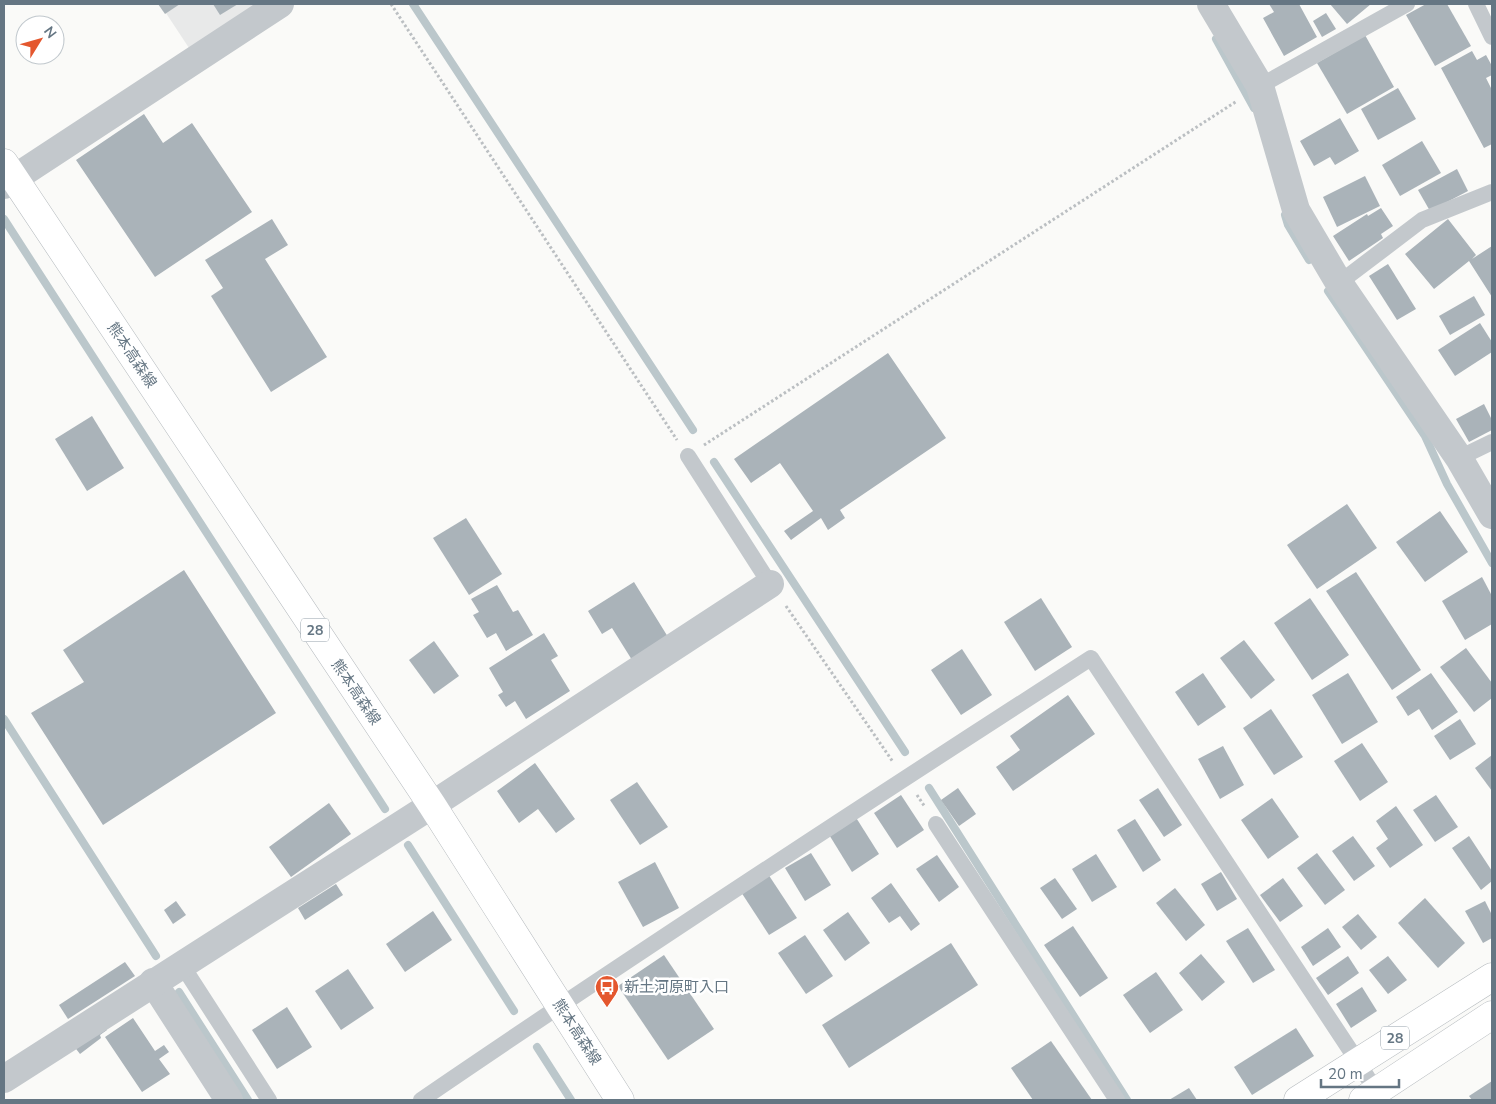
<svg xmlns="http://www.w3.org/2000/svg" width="1496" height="1104" viewBox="0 0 1496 1104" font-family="'Nunito Sans','Noto Sans JP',sans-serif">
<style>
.built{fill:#e8e9e9}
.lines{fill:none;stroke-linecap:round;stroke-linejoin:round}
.stream{stroke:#bbc7cb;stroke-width:8}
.building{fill:#aab3b9}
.primary-casing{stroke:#b5babe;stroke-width:29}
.path{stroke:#bbbfc2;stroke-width:3;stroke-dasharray:2.5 2.5;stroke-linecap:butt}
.lane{stroke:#c3c8cc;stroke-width:16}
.street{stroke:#c3c8cc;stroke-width:28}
.primary{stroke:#fff;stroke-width:28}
.labels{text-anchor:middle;stroke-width:5;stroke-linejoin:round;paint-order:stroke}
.shield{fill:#fff;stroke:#939fa8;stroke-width:1}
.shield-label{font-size:14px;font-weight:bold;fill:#657683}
.street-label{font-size:15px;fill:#657683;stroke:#fff}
.poi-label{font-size:15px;fill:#657683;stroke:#fff;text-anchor:start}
</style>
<rect width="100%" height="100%" fill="#fafaf8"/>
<path class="built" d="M160 4H262L191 51Z"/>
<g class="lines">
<g class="stream">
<path d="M413 4 693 430"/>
<path d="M1216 39 1254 108"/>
<path d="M1285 215 1288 225 1309 260"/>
<path d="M4 219 385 809"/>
<path d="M1328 291 1425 436 1447 484 1492 563"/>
<path d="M714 462 905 752"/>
<path d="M4 719 156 956"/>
<path d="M929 788 1127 1100"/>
<path d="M408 845 514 1011"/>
<path d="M179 992 248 1100"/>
<path d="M537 1047 571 1100"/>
</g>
</g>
<g class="building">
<path d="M158 4H180L165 14Z"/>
<path d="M213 4H238L220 15Z"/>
<path d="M1269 4H1299L1317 37 1284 56 1263 18 1274 12Z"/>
<path d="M1330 4H1371L1347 24Z"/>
<path d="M1426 4H1447L1471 46 1435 66 1406 15Z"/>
<path d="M1326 13 1336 29 1322 37 1313 21Z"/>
<path d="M1365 35 1394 87 1347 114 1317 63Z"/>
<path d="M1472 51 1477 60 1486 55 1492 66V75L1486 78 1492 90V144L1484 148 1441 68Z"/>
<path d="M1398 88 1416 119 1378 140 1361 109Z"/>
<path d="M144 114 163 143 192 123 252 212 155 277 76 160Z"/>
<path d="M1340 118 1359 151 1335 165 1330 157 1314 166 1300 141Z"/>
<path d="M1422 141 1441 173 1400 196 1382 165Z"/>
<path d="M1457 169 1468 191 1430 211 1418 190Z"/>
<path d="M1365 176 1380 206 1337 227 1323 197Z"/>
<path d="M1381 208 1393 226 1381 234 1383 238 1349 261 1333 236 1367 214 1368 216Z"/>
<path d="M272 219 288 245 265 259 327 357 271 392 211 296 223 288 205 260Z"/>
<path d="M1448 219 1476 255 1472 259 1492 246V297L1469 261 1434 289 1405 254Z"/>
<path d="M1388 264 1416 309 1397 320 1369 276Z"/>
<path d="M1474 296 1485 315 1450 335 1439 316Z"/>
<path d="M1480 323 1492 342V352L1455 376 1438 350Z"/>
<path d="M888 353 946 438 840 510 845 518 828 530 821 518 791 540 784 531 813 511 780 463 751 483 734 459Z"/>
<path d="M1484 404 1492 420V430L1469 442 1456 419Z"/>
<path d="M92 416 124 468 87 491 55 439Z"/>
<path d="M1347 504 1377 548 1317 589 1287 545Z"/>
<path d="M1440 511 1468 552 1425 582 1396 542Z"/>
<path d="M466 518 502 574 469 595 433 538Z"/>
<path d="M184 570 276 713 103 825 31 713 84 682 63 650Z"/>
<path d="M1356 572 1421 670 1392 690 1326 591Z"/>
<path d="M1482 577 1492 596V624L1465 640 1442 601Z"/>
<path d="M634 582 668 637 632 660 612 628 602 634 588 611Z"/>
<path d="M497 585 513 612 518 610 533 635 506 651 496 633 487 638 473 615 479 612 471 599Z"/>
<path d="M1041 598 1072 647 1035 671 1004 622Z"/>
<path d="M1310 598 1349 655 1312 680 1274 623Z"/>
<path d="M544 633 558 656 551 660 570 691 526 719 515 701 506 707 498 695 503 692 489 668Z"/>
<path d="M1244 640 1275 680 1251 699 1220 658Z"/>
<path d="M434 641 459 676 434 694 409 660Z"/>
<path d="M1466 648 1492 683V698L1474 712 1440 667Z"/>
<path d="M962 649 992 695 961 715 931 670Z"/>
<path d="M1203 673 1226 707 1198 726 1175 692Z"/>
<path d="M1348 673 1378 722 1342 744 1312 695Z"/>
<path d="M1431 673 1458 712 1432 730 1419 709 1408 716 1396 697Z"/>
<path d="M1068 695 1095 734 1013 791 996 767 1020 750 1010 736Z"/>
<path d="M1271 709 1303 757 1274 775 1243 728Z"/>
<path d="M1460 719 1476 744 1450 760 1434 736Z"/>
<path d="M1362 743 1388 782 1360 801 1334 761Z"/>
<path d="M1223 746 1244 785 1220 799 1198 759Z"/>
<path d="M1492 755V791L1475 768Z"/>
<path d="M535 763 575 819 556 833 538 809 519 823 497 791Z"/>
<path d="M637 782 668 827 640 845 610 800Z"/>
<path d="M958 788 976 814 959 826 941 800Z"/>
<path d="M1158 788 1182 825 1164 837 1139 800Z"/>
<path d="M901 795 924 830 897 848 874 813Z"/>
<path d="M1436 795 1458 827 1435 842 1413 810Z"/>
<path d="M1272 798 1299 837 1268 859 1241 820Z"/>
<path d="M329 803 351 834 291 877 269 847Z"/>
<path d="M1396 806 1423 845 1390 868 1376 848 1388 839 1376 821Z"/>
<path d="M855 816 879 854 852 872 828 833Z"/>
<path d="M1135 819 1161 860 1143 872 1117 830Z"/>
<path d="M1353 836 1375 866 1354 881 1332 851Z"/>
<path d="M1469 836 1492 871V881L1481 890 1452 848Z"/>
<path d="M811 853 831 885 805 901 785 868Z"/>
<path d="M1317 853 1345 890 1325 905 1297 868Z"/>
<path d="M1096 854 1117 887 1092 902 1072 869Z"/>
<path d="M937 855 959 887 939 902 916 869Z"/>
<path d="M655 862 679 908 643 927 618 882Z"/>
<path d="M1221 872 1237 899 1217 911 1201 884Z"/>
<path d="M768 874 797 918 769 935 741 892Z"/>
<path d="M1055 878 1077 909 1062 919 1040 888Z"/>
<path d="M1283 878 1303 906 1280 922 1260 895Z"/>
<path d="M891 883 920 924 911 931 900 916 889 923 871 898Z"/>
<path d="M336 884 343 895 305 920 298 908Z"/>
<path d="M1175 888 1205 925 1186 941 1156 903Z"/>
<path d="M1425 898 1465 943 1438 968 1398 923Z"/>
<path d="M176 901 186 915 173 924 164 910Z"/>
<path d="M1485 901 1492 915V938L1483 943 1465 911Z"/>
<path d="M433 911 452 940 405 972 386 944Z"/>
<path d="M848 912 870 943 845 961 823 930Z"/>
<path d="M1358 914 1377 937 1361 950 1342 927Z"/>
<path d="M1073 926 1108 978 1080 997 1044 945Z"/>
<path d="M1248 928 1275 970 1253 983 1226 941Z"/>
<path d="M1328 928 1341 947 1313 966 1301 947Z"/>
<path d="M805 935 833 976 806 994 778 953Z"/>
<path d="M951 943 978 985 849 1068 822 1025Z"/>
<path d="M1201 954 1225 982 1202 1001 1179 973Z"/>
<path d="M664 955 714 1029 668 1060 618 986Z"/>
<path d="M1348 956 1359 973 1328 995 1316 978Z"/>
<path d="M1388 956 1407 980 1388 994 1369 970Z"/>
<path d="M125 962 135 976 68 1019 59 1005Z"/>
<path d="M348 969 374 1008 341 1030 315 991Z"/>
<path d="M1156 972 1183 1010 1150 1033 1123 995Z"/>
<path d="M1362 987 1377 1011 1351 1028 1336 1004Z"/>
<path d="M287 1007 312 1047 277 1069 252 1030Z"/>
<path d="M133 1018 155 1051 164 1045 169 1052 159 1059 170 1074 142 1092 105 1037Z"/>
<path d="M103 1024 107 1030 100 1035 101 1038 80 1054 73 1045Z"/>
<path d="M1296 1028 1314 1056 1252 1095 1234 1067Z"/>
<path d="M1051 1041 1092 1100H1033L1011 1068Z"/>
<path d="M1492 1081V1100H1472L1469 1096Z"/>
<path d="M1189 1088 1197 1100H1169Z"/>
</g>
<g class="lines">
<g class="primary-casing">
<g id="primary">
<path d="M4 163 432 805 620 1100"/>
<path d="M1298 1100 1492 977"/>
<path d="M1363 1100 1492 1015"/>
</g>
</g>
<g class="path">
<path d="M391 4 677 440"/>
<path d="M704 445 1237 101"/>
<path d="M786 606 893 762"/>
<path d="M917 795 925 807"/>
</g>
<g class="lane">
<path d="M1476 4 1492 37"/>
<path d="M1260 86 1407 4"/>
<path d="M1339 283 1422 220 1492 192"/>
<path d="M688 456 770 584"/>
<path d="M1459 458 1492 442"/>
<path d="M936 824 1117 1100"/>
<path d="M182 965 269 1100"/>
<path d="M421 1100C642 949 866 803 1091 658L1358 1062 1380 1098"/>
</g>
<g class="street">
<path d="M1211 4 1260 86 1296 210 1339 283 1459 458 1492 515"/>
<path d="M4 185 280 4"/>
<path d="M153 982 229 1100"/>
<path d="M4 1079 432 805 770 584"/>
</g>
<use href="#primary" class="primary"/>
</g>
<defs>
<g id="bus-pin" transform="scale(1.25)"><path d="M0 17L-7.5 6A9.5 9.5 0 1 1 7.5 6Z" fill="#e4572e" stroke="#fff"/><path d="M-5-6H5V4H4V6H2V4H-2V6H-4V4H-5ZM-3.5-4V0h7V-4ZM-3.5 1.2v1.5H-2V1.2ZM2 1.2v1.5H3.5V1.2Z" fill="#fff"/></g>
</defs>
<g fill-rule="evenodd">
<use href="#bus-pin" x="607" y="987"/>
</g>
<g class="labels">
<g class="shield">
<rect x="301" y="618.5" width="28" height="23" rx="4"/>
<rect x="1381" y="1026.5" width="28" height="23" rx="4"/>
</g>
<g class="shield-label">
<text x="315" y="635">28</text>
<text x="1395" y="1043">28</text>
</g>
<g class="street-label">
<text transform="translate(132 355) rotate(56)" y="5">熊本高森線</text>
<text transform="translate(356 692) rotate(56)" y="5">熊本高森線</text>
<text transform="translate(577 1032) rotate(57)" y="5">熊本高森線</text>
</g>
<g class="poi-label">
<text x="624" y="992">新土河原町入口</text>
</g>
</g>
<rect width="1496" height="1104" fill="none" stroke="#657683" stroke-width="10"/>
<g transform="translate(40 40) rotate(53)"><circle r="24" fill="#ffffff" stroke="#c1c8cd"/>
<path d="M0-4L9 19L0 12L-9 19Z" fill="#e4572e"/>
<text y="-8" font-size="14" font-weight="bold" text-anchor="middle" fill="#657683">N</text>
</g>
<path d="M1321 1079v8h78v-8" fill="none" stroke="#657683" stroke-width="2.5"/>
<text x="1328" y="1079" font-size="15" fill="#657683" stroke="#ffffff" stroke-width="4" paint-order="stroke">20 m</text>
</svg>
